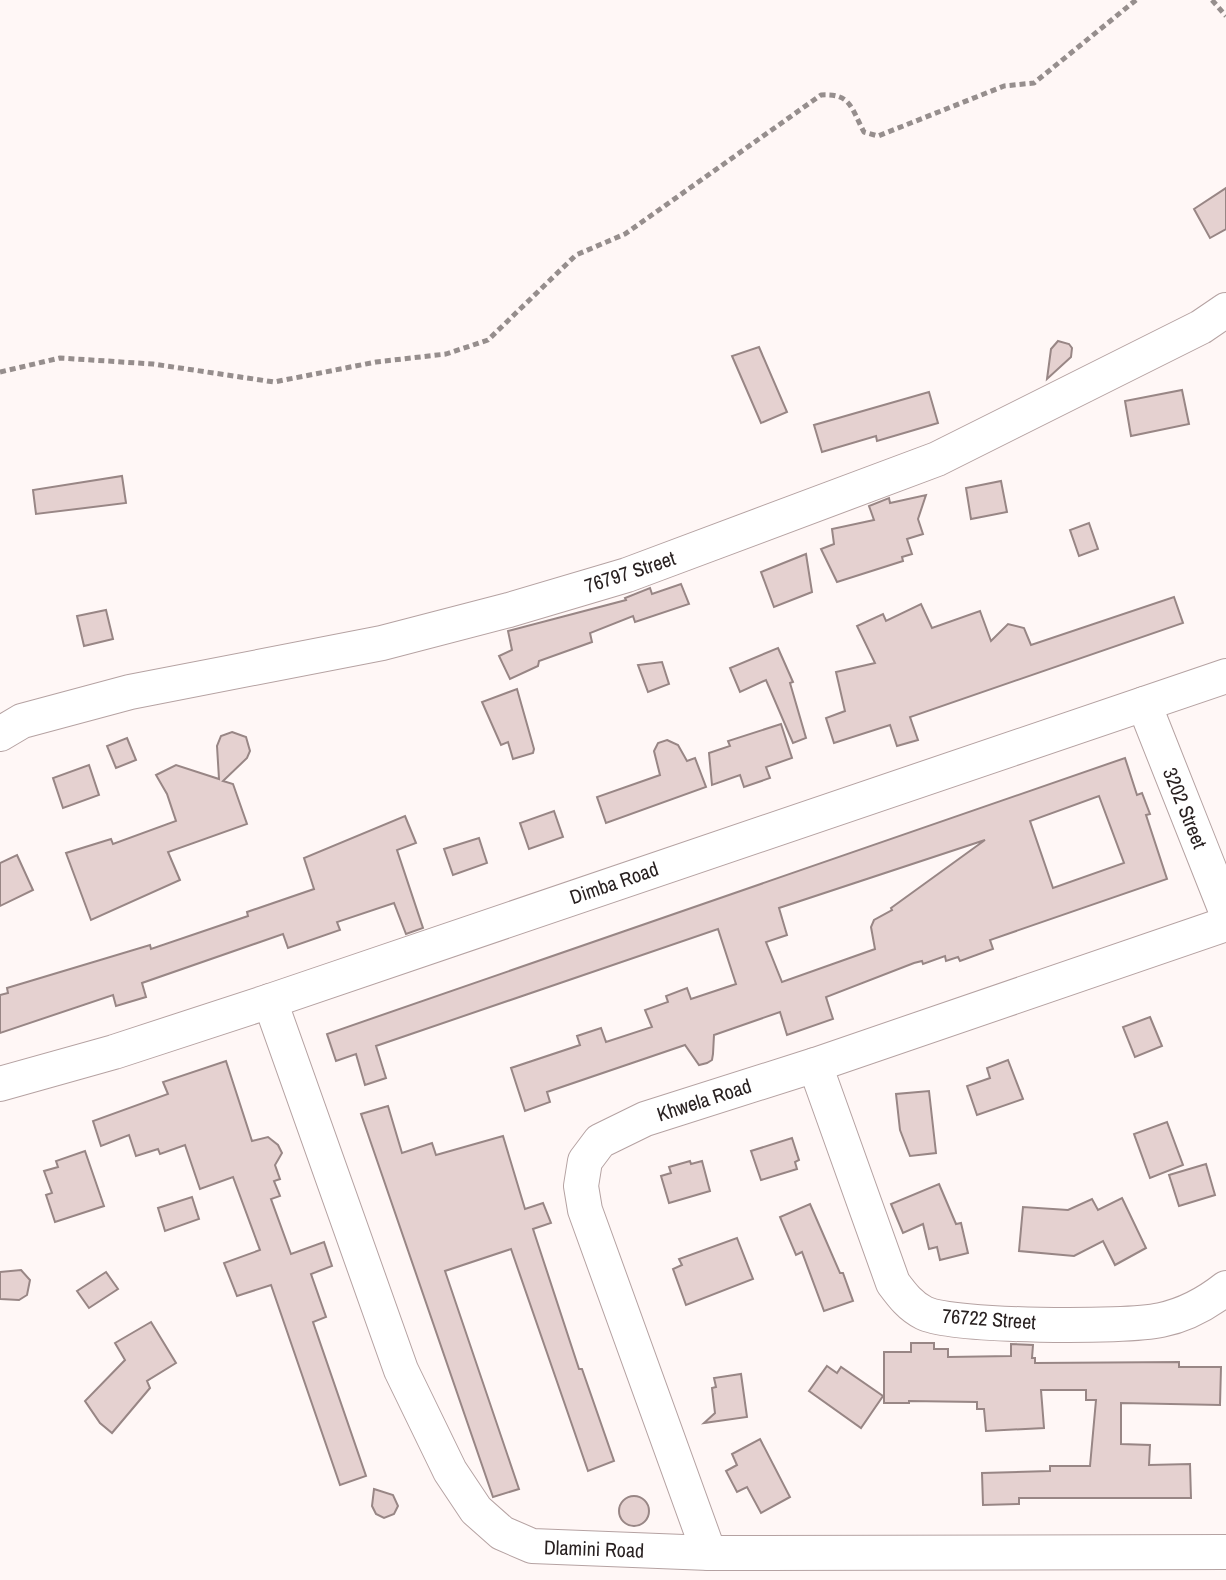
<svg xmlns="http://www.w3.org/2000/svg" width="1226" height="1580" viewBox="0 0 1226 1580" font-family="'Archivo Narrow',sans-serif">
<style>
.building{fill:#e5d1d0;stroke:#988685;stroke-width:2;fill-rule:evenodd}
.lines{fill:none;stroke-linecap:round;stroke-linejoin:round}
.minor-casing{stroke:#b5a2a2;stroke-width:36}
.path{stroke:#968e8d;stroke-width:5;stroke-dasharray:6 4;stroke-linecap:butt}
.minor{stroke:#fff;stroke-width:34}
.labels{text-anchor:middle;stroke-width:6;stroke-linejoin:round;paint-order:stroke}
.street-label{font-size:20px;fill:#292121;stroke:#fff}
</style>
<rect width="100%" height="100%" fill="#fff7f6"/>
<g class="building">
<path d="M1226 188V229L1210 238 1194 209Z"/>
<path d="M1058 341 1069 344 1072 348 1071 357 1047 379 1051 349Z"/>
<path d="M759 347 787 412 761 423 732 356Z"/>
<path d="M1182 390 1189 424 1131 436 1125 401Z"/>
<path d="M929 392 938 423 877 441 876 436 822 452 814 425Z"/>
<path d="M122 476 126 503 36 514 33 490Z"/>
<path d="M1001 481 1007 512 971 519 966 488Z"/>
<path d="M926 495 918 519 923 534 907 539 912 554 902 557 903 561 837 582 821 549 834 544 832 529 874 520 869 506 889 498 890 503Z"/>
<path d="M1089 523 1098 549 1079 556 1070 530Z"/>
<path d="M806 554 812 592 774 607 761 572Z"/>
<path d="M681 584 689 604 635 622 633 616 590 633 592 642 539 661 538 666 510 679 499 656 512 650 508 631 626 600 625 598 650 588 652 594Z"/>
<path d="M1174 597 1183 623 910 717 918 740 897 746 890 725 834 743 826 718 845 711 836 672 875 663 857 626 883 614 886 621 921 604 932 628 980 611 991 641 1008 624 1024 628 1031 645Z"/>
<path d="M106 610 113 639 84 646 77 616Z"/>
<path d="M778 648 793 682 790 683 806 738 793 743 766 680 740 692 730 668Z"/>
<path d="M662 662 669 684 648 692 638 665Z"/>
<path d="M517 689 534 749 533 753 513 759 508 742 501 745 482 702Z"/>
<path d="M781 724 792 758 766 767 770 778 744 787 740 775 712 785 709 753 730 746 728 741Z"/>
<path d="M232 732 246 737 250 751 247 758 223 781 233 784 247 824 168 852 180 880 91 920 66 853 111 839 113 844 176 821 167 794 156 775 176 765 219 779 217 746 221 736Z"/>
<path d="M127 738 136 760 116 768 107 746Z"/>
<path d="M667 740 678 745 687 761 695 758 706 787 606 823 597 797 660 775 654 751 658 743Z"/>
<path d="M1125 758 1137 795 1142 793 1150 814 1146 815 1167 879 990 940 993 949 960 961 958 957 946 961 945 956 923 964 922 961 914 963 826 997 833 1019 787 1035 780 1012 714 1035 713 1054 712 1060 707 1063 699 1065 685 1045 547 1092 550 1102 525 1111 511 1068 580 1045 577 1036 601 1028 606 1042 652 1027 645 1010 668 1002 666 996 687 988 691 999 736 984 718 929 376 1046 386 1078 365 1085 356 1054 336 1061 327 1034ZM1099 796 1124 863 1053 888 1030 821ZM985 840 891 908 892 910 874 920 871 927 875 949 782 982 766 942 787 935 779 908Z"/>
<path d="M89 765 99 795 63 808 53 778Z"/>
<path d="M554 811 563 837 529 849 520 823Z"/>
<path d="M405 816 416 843 397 850 423 928 406 934 394 903 337 922 340 930 288 948 283 934 142 983 146 997 116 1006 113 995 0 1033V995L8 993 7 988 150 945 151 949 248 916 247 912 314 889 304 858Z"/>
<path d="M479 838 487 863 453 875 444 849Z"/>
<path d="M17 855 33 890 0 906V863Z"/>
<path d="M1150 1017 1162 1046 1135 1057 1123 1027Z"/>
<path d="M1008 1060 1023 1099 977 1115 967 1086 990 1078 987 1068Z"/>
<path d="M226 1061 252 1141 268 1137 278 1145 282 1153 275 1165 280 1179 274 1181 280 1196 271 1199 291 1254 324 1242 332 1266 311 1274 326 1317 313 1322 366 1476 340 1485 271 1285 237 1296 224 1263 260 1250 233 1177 200 1189 185 1145 160 1154 158 1149 136 1156 129 1135 101 1146 93 1121 168 1094 163 1082Z"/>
<path d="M929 1091 936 1153 910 1156 900 1130 896 1094Z"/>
<path d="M388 1106 402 1153 432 1143 436 1155 503 1136 525 1209 543 1203 551 1223 533 1229 579 1369H582L614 1461 588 1471 511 1249 445 1271 519 1489 493 1497 361 1114Z"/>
<path d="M1167 1122 1183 1165 1150 1178 1134 1134Z"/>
<path d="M792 1138 799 1160 795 1162 797 1169 761 1180 751 1151Z"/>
<path d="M85 1151 104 1206 55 1222 46 1195 52 1193 44 1171 58 1167 56 1161Z"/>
<path d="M690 1161 691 1164 702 1161 710 1191 669 1203 661 1176 671 1173 669 1167Z"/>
<path d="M1206 1164 1215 1195 1179 1206 1169 1175Z"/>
<path d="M939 1184 956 1224 961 1223 968 1253 940 1260 937 1247 929 1249 923 1224 903 1233 891 1204Z"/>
<path d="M192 1197 199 1219 165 1231 158 1208Z"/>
<path d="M1122 1198 1146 1248 1115 1265 1103 1241 1074 1256 1019 1251 1023 1207 1068 1210 1092 1199 1098 1210Z"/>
<path d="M810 1204 840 1273H843L853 1301 824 1311 802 1252 796 1255 780 1217Z"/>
<path d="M737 1238 753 1279 686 1305 673 1269 682 1265 679 1259Z"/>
<path d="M21 1270 30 1280 27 1295 19 1300 0 1299V1272Z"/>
<path d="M106 1272 118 1289 89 1308 77 1291Z"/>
<path d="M151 1322 176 1363 147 1381 150 1388 112 1433 100 1423 85 1401 125 1360 115 1343Z"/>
<path d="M911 1343H934V1349H948V1357L1011 1356V1344L1033 1345 1032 1358H1035V1363L1179 1362V1367H1221L1220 1405 1121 1403V1444L1150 1445 1149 1465 1190 1464 1191 1498H1019V1504L983 1505 982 1473 1050 1471V1466H1090L1096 1400H1086V1390H1041L1044 1428 986 1431 984 1409H977V1402L909 1401V1403H884V1352H911Z"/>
<path d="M827 1366 837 1373 841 1367 883 1396 861 1428 809 1391Z"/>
<path d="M741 1374 747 1417 704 1423 715 1413 712 1388 716 1387 714 1378Z"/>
<path d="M760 1439 790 1497 761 1513 747 1487 737 1492 726 1471 737 1465 732 1454Z"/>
<path d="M374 1489 393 1495 398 1506 394 1514 384 1518 376 1514 372 1506Z"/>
<circle cx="634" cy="1511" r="15"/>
</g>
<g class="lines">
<g class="minor-casing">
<g id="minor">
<path d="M1144 704 1226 911"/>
<path d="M0 734 22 721 130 692 382 643 509 610 627 575 937 459 1201 327 1226 310"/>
<path d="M270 1001 401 1370 450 1471 476 1510 502 1533 532 1546 709 1553 1226 1552"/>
<path d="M815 1065 893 1283C902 1295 910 1306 924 1313 952 1327 1126 1328 1161 1320 1185 1315 1207 1303 1226 1288"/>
<path d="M0 1084 114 1052 270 1001 1226 676"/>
<path d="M709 1553 585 1210 581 1186 585 1161 600 1141 645 1119 815 1065 1226 924"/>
</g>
</g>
<g class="path">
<path d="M1212 0 1226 16"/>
<path d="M0 372 60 358 153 364 274 382 376 362 446 354 488 340 576 255 625 234 821 95C851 93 851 108 864 132L878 136 1004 86 1034 83 1136 0"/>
</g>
<use href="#minor" class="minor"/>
</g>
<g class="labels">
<g class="street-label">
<text transform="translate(630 572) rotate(-18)" y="7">76797 Street</text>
<text transform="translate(1185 808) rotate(68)" y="7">3202 Street</text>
<text transform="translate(614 883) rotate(-19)" y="7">Dimba Road</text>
<text transform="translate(704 1100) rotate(-18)" y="7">Khwela Road</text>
<text transform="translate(989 1319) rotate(4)" y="7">76722 Street</text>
<text transform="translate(594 1549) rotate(2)" y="7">Dlamini Road</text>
</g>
</g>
</svg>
